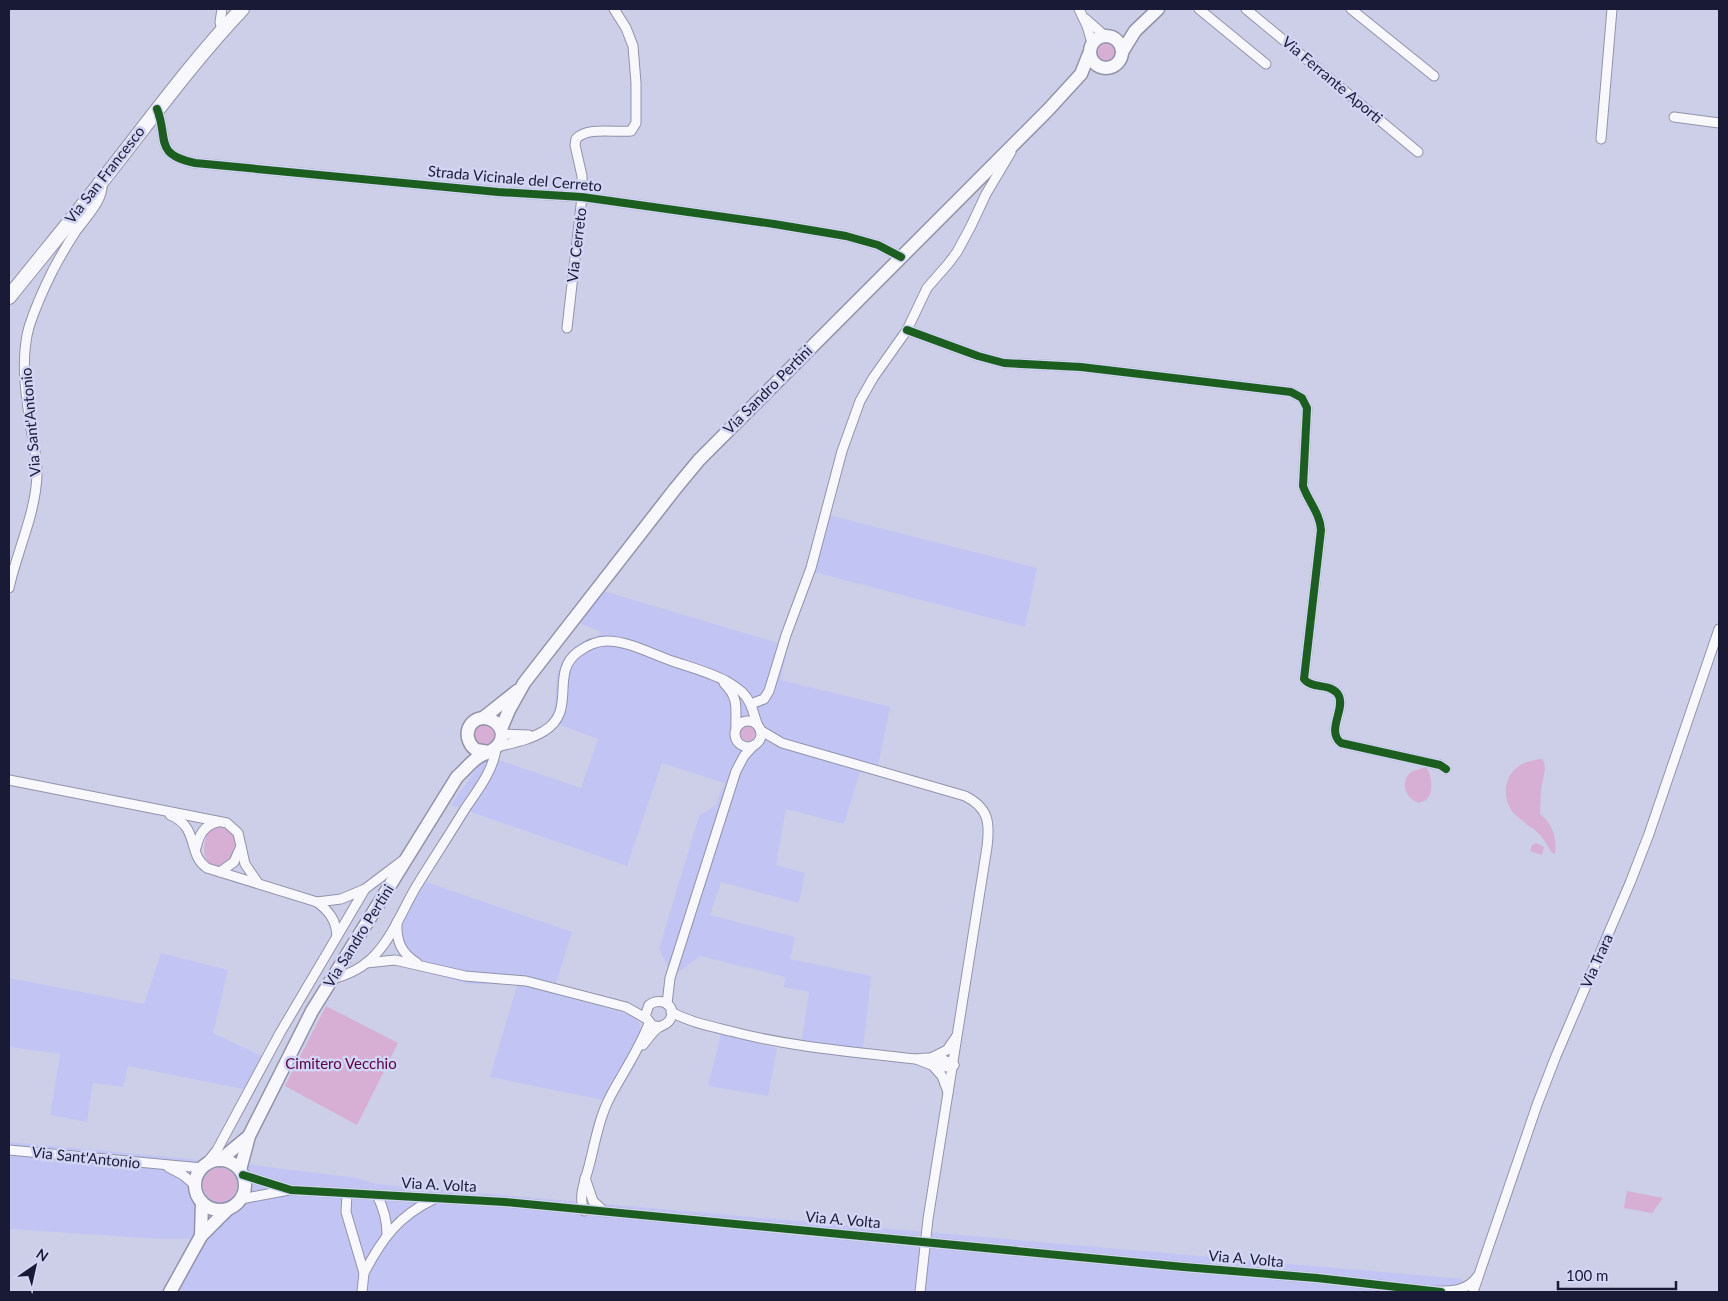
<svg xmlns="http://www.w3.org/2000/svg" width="1728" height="1301" viewBox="0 0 1728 1301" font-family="Lato,sans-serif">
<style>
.built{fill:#c2c5f4}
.green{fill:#d7aed4}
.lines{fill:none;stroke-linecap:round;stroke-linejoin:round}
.street-casing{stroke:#9293ab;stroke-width:11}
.secondary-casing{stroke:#9293ab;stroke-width:15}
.primary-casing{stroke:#9293ab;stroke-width:16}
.street{stroke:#f8f8fc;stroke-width:9}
.secondary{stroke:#f8f8fc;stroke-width:12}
.primary{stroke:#f8f8fc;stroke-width:14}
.cycleway-casing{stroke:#d2d5f3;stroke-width:11}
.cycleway{stroke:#1b5e20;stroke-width:8}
.labels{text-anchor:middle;stroke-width:5;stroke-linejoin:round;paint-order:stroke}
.street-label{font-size:15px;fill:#191a35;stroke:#d2d5f3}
.park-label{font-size:15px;fill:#5c0047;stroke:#d2d5f3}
</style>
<rect width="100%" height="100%" fill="#cdcfe8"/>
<g class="built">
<path d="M829 515 1037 568 1025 627 814 572Z"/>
<path d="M600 590 788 646 781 680 890 707 876 776 860 772 844 824 786 809 776 865 805 873 799 903 721 882 710 915 795 937 790 959 871 976 862 1059 800 1051 809 992 784 987 785 977 700 956 680 971 668 968 659 949 699 816 716 805 724 783 662 763 627 866 451 805 477 768 490 757 581 788 598 739 547 720 553 713 555 702 557 675 561 664 568 653 576 645 587 639 597 637 601 632 577 622Z"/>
<path d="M426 882 572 932 553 993 624 1013 634 1016 640 1024V1030L635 1041 626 1057 636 1064 613 1102 490 1077 517 985 504 984H470L406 967 397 950 401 922Z"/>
<path d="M161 953 228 970 213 1033 262 1056 243 1089 128 1066 123 1087 93 1083 87 1122 50 1115 60 1054 9 1047V978L144 1004Z"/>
<path d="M721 1034 777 1048 768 1096 708 1086Z"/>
<path d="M10 1142 253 1165 357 1178 376 1184 1463 1279 1460 1292H176L204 1239H161L9 1229Z"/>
</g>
<g class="green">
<circle cx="1106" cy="52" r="12"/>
<circle cx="485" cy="735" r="11"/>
<circle cx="748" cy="733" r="8"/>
<path d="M1542 759 1544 762 1545 769 1541 790 1540 814C1553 824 1557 838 1555 854L1552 853C1548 847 1545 840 1539 834 1531 826 1519 820 1512 811 1502 797 1504 776 1519 766 1526 761 1534 760 1542 759Z"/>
<path d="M1426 767C1431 774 1435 791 1427 799 1425 801 1422 801 1419 803 1407 799 1399 784 1410 773 1414 770 1421 769 1426 767Z"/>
<path d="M218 825 230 827 238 842C236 847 235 854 233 858 226 870 209 870 205 856 203 849 205 839 208 832Z"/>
<path d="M1536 843 1544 847 1542 855 1530 851 1532 845Z"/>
<path d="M326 1006 398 1043 357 1125 285 1086Z"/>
<circle cx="220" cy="1185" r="17"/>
<path d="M1627 1191 1663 1198 1652 1213 1624 1208Z"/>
</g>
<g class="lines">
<g class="street-casing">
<g id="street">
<path d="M1079 9 1087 26 1092 43"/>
<path d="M1199 9 1266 64"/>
<path d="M1246 9 1418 152"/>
<path d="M1351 9 1434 76"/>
<path d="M1086 19 1104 35"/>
<path d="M222 30 220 22 222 9"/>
<path d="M157 109C169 139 153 154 195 163L498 192 582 197 774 224 846 236 878 245 901 257"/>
<path d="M1674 117 1719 123"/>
<path d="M1601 139 1612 9"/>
<path d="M567 328 582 197V176L575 145 576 139C587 126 616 133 631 131L636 123V83L633 46 626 28 614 9"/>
<path d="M907 330 978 356 1004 363 1081 367 1291 392 1302 398 1307 408 1303 486C1308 501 1320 513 1321 530L1304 679C1312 690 1332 682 1339 696 1345 710 1326 731 1341 743L1440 765 1446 769"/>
<path d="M9 588C17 551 36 513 37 474 37 459 34 444 31 429 26 396 20 359 29 327 35 308 44 288 53 270 60 257 68 243 76 231 86 217 104 200 102 182"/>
<path d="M724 683C740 699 735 709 736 728"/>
<path d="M751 704 764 699 769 691 786 635 811 568 842 451 860 401 873 378 907 330 927 288 948 264 957 252 971 226 986 194 1011 152"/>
<circle cx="748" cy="734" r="13"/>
<path d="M760 730 782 743 965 796C989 808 990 823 987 847L928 1219 920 1292"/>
<path d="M502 734 529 735"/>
<path d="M497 747C512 743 530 740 544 731 578 711 549 673 578 652 586 646 597 641 607 641 628 641 652 654 672 661 690 667 709 672 726 681 732 684 737 688 742 692 752 702 753 713 758 726"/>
<path d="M9 780 227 823 238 833 245 864 258 883"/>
<path d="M170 815C200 827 187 855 207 868L317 902 341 899 365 889"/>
<path d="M196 848C199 835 204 825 218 822"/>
<path d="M220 872 234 862 241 846"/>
<path d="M317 902C329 911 336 920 337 936"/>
<path d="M397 922C396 941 401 953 417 963"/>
<path d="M366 963 395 960 465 976 526 981 626 1007 647 1019"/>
<path d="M332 979C348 975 364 967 375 955 393 936 403 909 416 887 432 861 449 835 465 809 477 791 493 771 496 749"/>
<path d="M667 1004 670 978 736 771 744 756 754 745"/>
<path d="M671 1012C690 1022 709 1026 730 1031 790 1047 854 1052 916 1059 931 1057 941 1057 954 1065"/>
<path d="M643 1045C648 1039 653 1031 659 1027 663 1025 666 1025 669 1021 679 1008 662 995 649 1005L645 1016 652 1025 660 1027"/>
<path d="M933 1057 947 1050 956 1037"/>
<path d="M916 1059 939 1068 954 1065"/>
<path d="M934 1067 942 1076 948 1092"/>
<path d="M9 1150 202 1168"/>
<path d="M205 1165 217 1150 280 1033 365 889 402 861"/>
<path d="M168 1167 183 1175 195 1185"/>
<path d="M243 1175 291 1190 505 1202 1184 1267 1317 1278 1441 1292"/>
<path d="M585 1178 593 1201 605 1212"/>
<path d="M347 1194 346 1212 364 1273 362 1292"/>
<path d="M377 1195C383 1207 387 1220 387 1234"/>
<path d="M241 1199 289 1190"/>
<path d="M584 1211C578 1195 585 1182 589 1166 595 1143 599 1118 610 1097 623 1072 639 1050 649 1023"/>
<path d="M364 1273C382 1239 398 1216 434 1199"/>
<path d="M1437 1291C1452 1291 1467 1291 1477 1277"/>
<path d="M1473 1292 1537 1105 1556 1056 1630 883 1649 834 1719 629"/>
</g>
</g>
<g class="secondary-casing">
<g id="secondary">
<circle cx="1106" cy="52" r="16"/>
<path d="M1122 52 1135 31 1158 9"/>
<path d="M483 718 517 691"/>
<path d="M501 729 509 710 524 683 675 489 699 460 1048 110 1081 74 1089 54"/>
<path d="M220 1160 249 1136"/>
<circle cx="220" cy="1185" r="25"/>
<path d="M240 1170 249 1136 312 1011 332 979 457 777C464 771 469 764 477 758 484 753 494 752 499 744 510 727 486 709 472 723 464 732 468 744 476 750L489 752"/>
<path d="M201 1236 202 1202"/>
<path d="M170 1292 201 1236 228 1209"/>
</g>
</g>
<g class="primary-casing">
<path id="primary" d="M9 297C40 258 72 220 102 181 148 123 191 63 242 9"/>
</g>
<use href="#street" class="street"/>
<use href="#secondary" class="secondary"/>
<use href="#primary" class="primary"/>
<g class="cycleway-casing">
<g id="cycleway">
<path d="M157 109C169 139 153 154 195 163L498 192 582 197 774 224 846 236 878 245 901 257"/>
<path d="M907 330 978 356 1004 363 1081 367 1291 392 1302 398 1307 408 1303 486C1308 501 1320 513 1321 530L1304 679C1312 690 1332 682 1339 696 1345 710 1326 731 1341 743L1440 765 1446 769"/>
<path d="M243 1175 291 1190 505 1202 1184 1267 1317 1278 1441 1292"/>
</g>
</g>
<use href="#cycleway" class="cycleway"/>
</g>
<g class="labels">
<g class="street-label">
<text transform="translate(1332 80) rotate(40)" y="5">Via Ferrante Aporti</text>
<text transform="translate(105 175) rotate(-52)" y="5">Via San Francesco</text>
<text transform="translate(515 179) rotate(5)" y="5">Strada Vicinale del Cerreto</text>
<text transform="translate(577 245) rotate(-83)" y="5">Via Cerreto</text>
<text transform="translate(768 390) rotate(-45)" y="5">Via Sandro Pertini</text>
<text transform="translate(31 422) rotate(-95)" y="5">Via Sant'Antonio</text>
<text transform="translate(359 936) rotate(-58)" y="5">Via Sandro Pertini</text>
<text transform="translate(1597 961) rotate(-66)" y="5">Via Trara</text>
<text transform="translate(86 1158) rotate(6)" y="5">Via Sant'Antonio</text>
<text transform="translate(439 1185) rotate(3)" y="5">Via A. Volta</text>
<text transform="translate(843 1220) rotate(5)" y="5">Via A. Volta</text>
<text transform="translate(1246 1259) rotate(5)" y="5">Via A. Volta</text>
</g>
<g class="park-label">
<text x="341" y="1069">Cimitero Vecchio</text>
</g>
</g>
<rect width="1728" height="1301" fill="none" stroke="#191a35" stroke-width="20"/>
<g transform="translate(35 1266) rotate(34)" stroke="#d2d5f3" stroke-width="4" paint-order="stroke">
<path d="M0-4L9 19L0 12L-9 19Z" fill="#191a35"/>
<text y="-8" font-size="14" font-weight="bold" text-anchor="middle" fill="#191a35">N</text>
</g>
<path d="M1558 1281v8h118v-8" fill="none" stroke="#191a35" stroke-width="2.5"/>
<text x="1566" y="1281" font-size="15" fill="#191a35" stroke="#d2d5f3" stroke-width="4" paint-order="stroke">100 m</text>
</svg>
